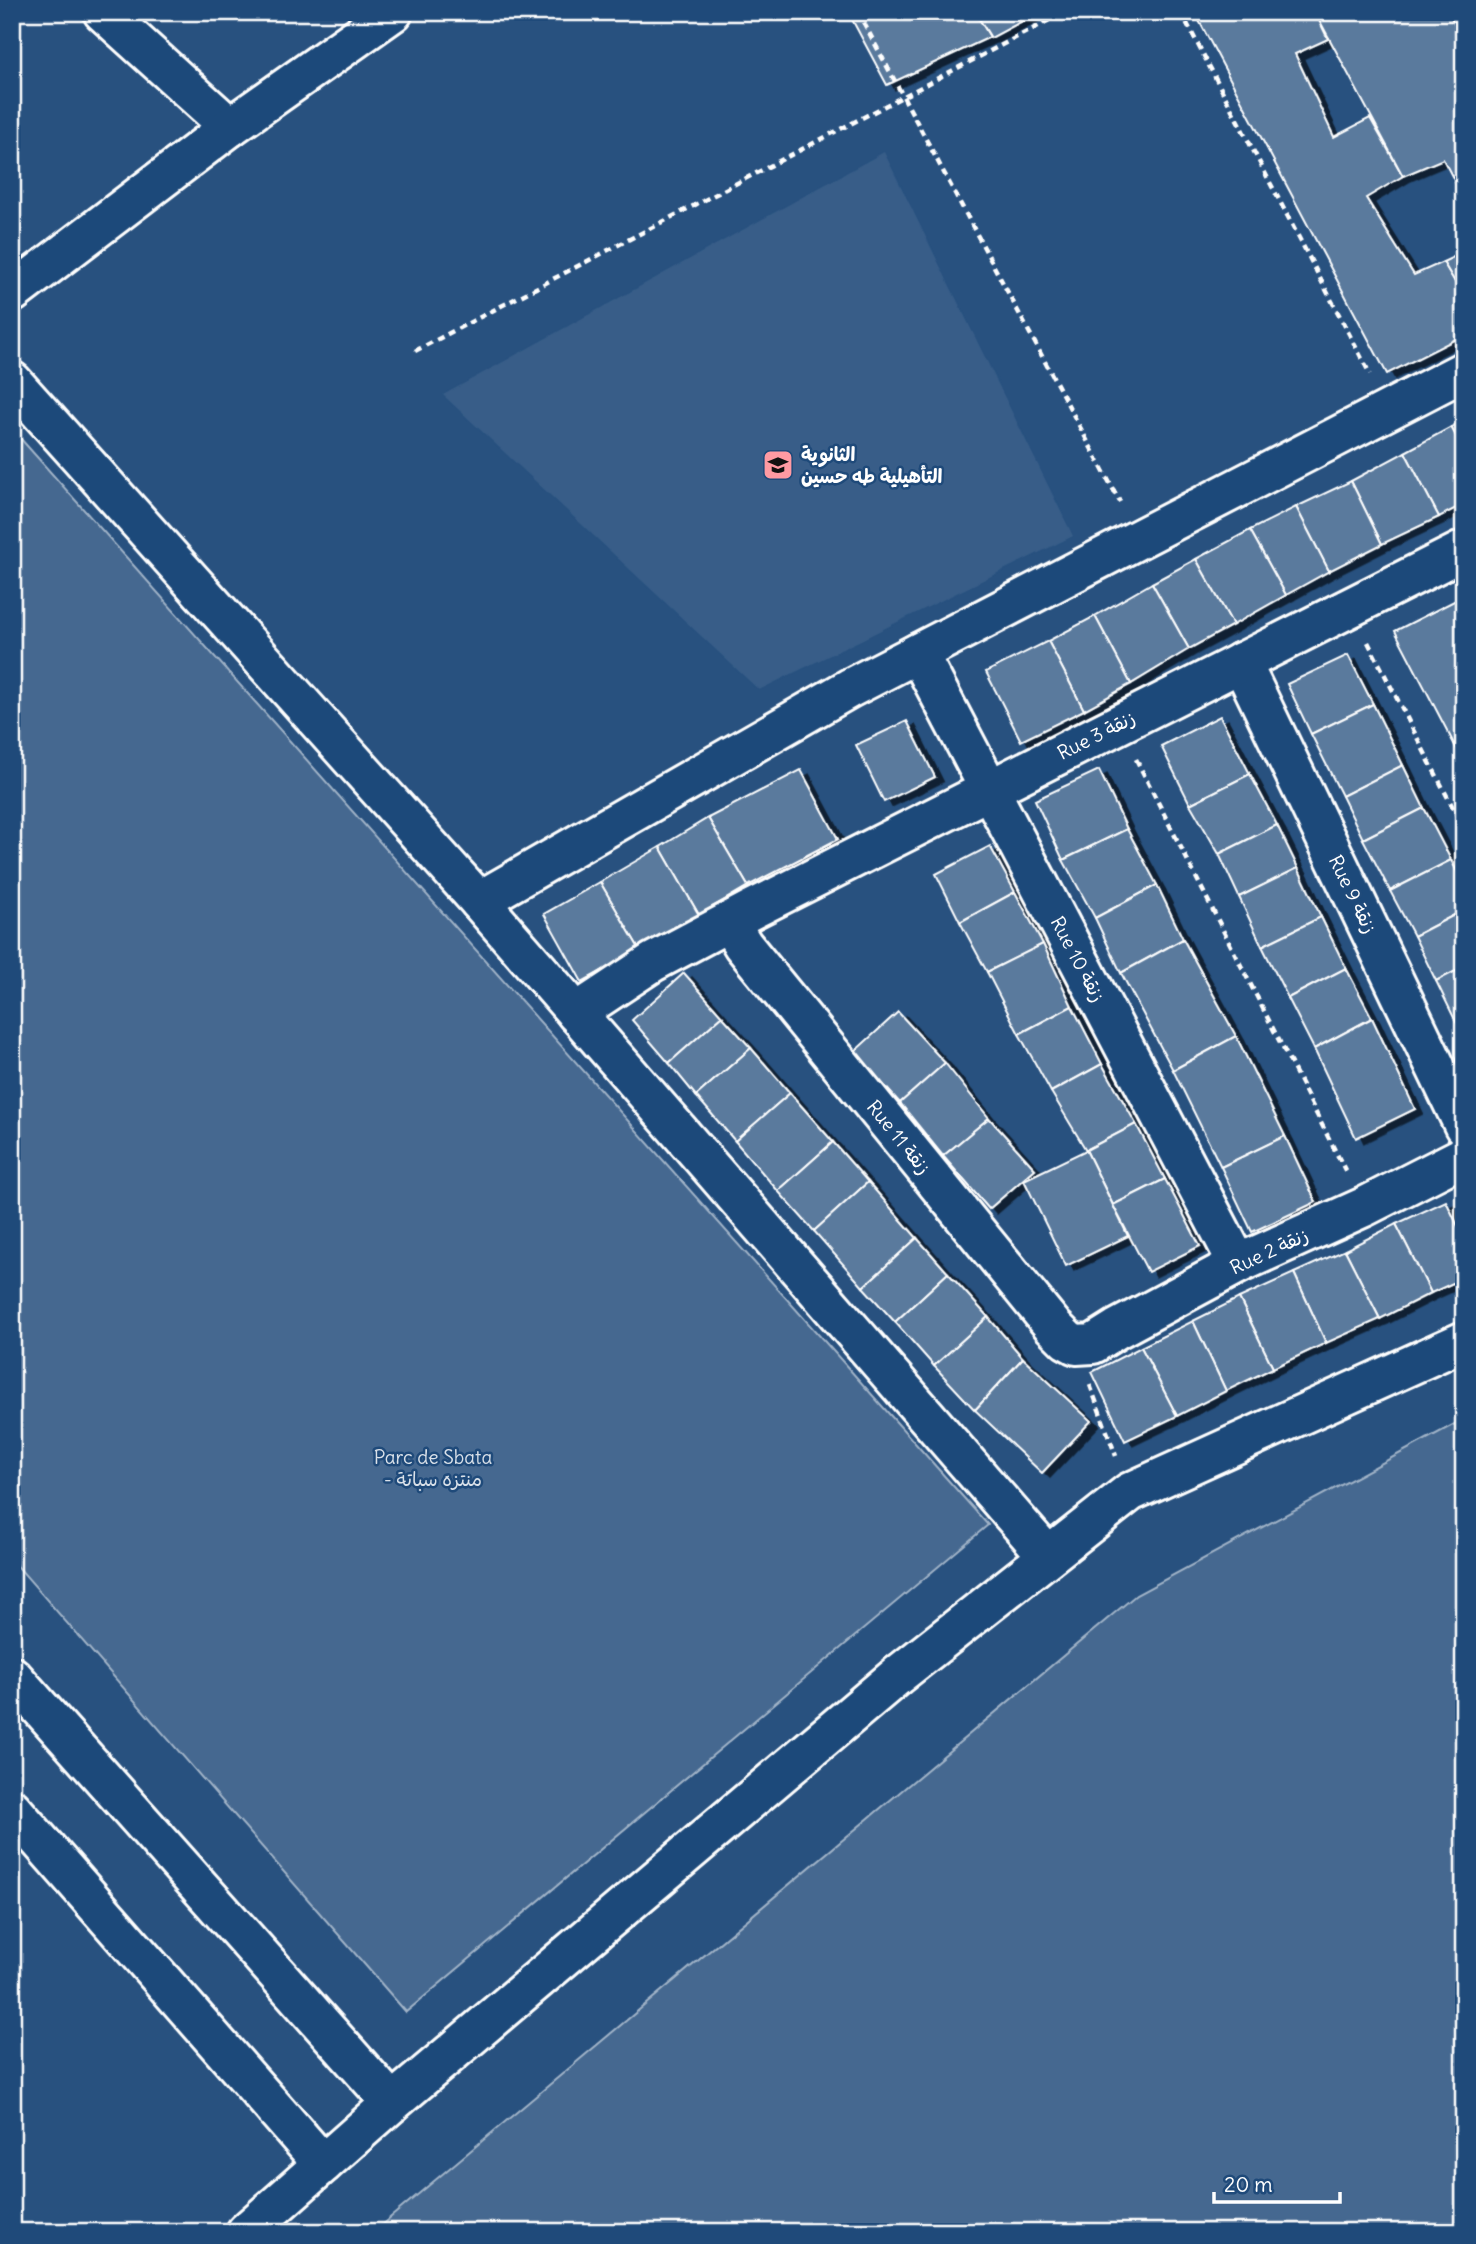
<svg xmlns="http://www.w3.org/2000/svg" width="1476" height="2244" viewBox="0 0 1476 2244" font-family="Delius,'Playpen Sans Arabic',sans-serif">
<style>
.built{fill:#375d88}
.green{fill:#446890;stroke:#a2b4c8;stroke-width:2}
.building{fill:#5a7a9d;stroke:#fff;stroke-width:2;filter:url(#shadow)}
.lines{fill:none;stroke-linecap:round;stroke-linejoin:round}
.street-casing{stroke:#fff;stroke-width:44}
.path{stroke:#fff;stroke-width:4.5;stroke-dasharray:7 5;stroke-linecap:butt}
.street{stroke:#1f4a7a;stroke-width:38}
.labels{text-anchor:middle;stroke-width:5;stroke-linejoin:round;paint-order:stroke}
.poi-label{font-size:19px;font-weight:bold;fill:#fff;stroke:#1f4a7a;text-anchor:start}
.street-label{font-size:19px;fill:#fff;stroke:#1f4a7a}
.park-label{font-size:19px;fill:#dae1e9;stroke:#1f4a7a}
</style>
<defs>
<filter id="shadow"><feDropShadow dx="8" dy="4.5" stdDeviation="0" flood-color="#0009"/></filter>
</defs>
<rect width="100%" height="100%" fill="#28517f"/>
<filter id="ink" filterUnits="userSpaceOnUse"><feTurbulence type="fractalNoise" baseFrequency=".0143" numOctaves="2"/><feDisplacementMap in="SourceGraphic" scale="14" xChannelSelector="R" yChannelSelector="G"/><feConvolveMatrix kernelMatrix="1 2 1 2 8 2 1 2 1" color-interpolation-filters="sRGB"/></filter>
<g filter="url(#ink)">
<path class="built" d="M884 152 1073 536 759 690 443 395Z"/>
<g class="green">
<path d="M12 429 988 1525 406 2012 12 1560Z"/>
<path d="M1464 1419V2232H373L1136 1595Z"/>
</g>
<g class="building">
<path d="M848 12H975L990 37 887 85Z"/>
<path d="M975 12H1039L991 38Z"/>
<path d="M1206 12H1315L1328 39 1295 54 1334 137 1370 118 1403 176 1366 198 1414 275 1443 262 1464 297V335L1387 374 1197 17Z"/>
<path d="M1315 12H1448L1464 41V199L1443 159 1403 176Z"/>
<path d="M1464 252V297L1443 262Z"/>
<path d="M1464 421V451L1451 427Z"/>
<path d="M1451 427 1464 451V504L1439 517 1405 452Z"/>
<path d="M1405 452 1439 517 1382 544 1351 481Z"/>
<path d="M1351 481 1382 544 1329 571 1296 507Z"/>
<path d="M1296 507 1329 571 1286 595 1250 530Z"/>
<path d="M1250 530 1286 595 1233 625 1196 559Z"/>
<path d="M1196 559 1233 625 1189 649 1152 583Z"/>
<path d="M1152 583 1189 649 1131 684 1095 616Z"/>
<path d="M1462 597 1464 599V763L1395 631Z"/>
<path d="M1095 616 1131 684 1084 710 1048 641Z"/>
<path d="M1048 641 1084 710 1021 741 986 672Z"/>
<path d="M1348 655 1373 704 1311 734 1287 684Z"/>
<path d="M1373 704 1403 765 1342 796 1311 734Z"/>
<path d="M1220 716 1250 774 1190 804 1161 746Z"/>
<path d="M907 721 935 777 884 802 856 745Z"/>
<path d="M1403 765 1424 808 1363 839 1342 796Z"/>
<path d="M801 770 838 839 748 886 708 818Z"/>
<path d="M1099 770 1127 829 1063 860 1035 800Z"/>
<path d="M1250 774 1277 825 1219 854 1190 804Z"/>
<path d="M1424 808 1451 860 1390 891 1363 839Z"/>
<path d="M708 818 748 886 699 915 660 847Z"/>
<path d="M1277 825 1298 868 1239 897 1219 854Z"/>
<path d="M1127 829 1157 885 1095 918 1063 860Z"/>
<path d="M990 846 1015 892 960 922 936 874Z"/>
<path d="M660 847 699 915 640 950 600 882Z"/>
<path d="M1451 860 1464 885V910L1414 936 1390 891Z"/>
<path d="M1298 868 1321 917 1262 946 1239 897Z"/>
<path d="M600 882 640 950 582 982 544 914Z"/>
<path d="M1157 885 1183 939 1121 973 1095 918Z"/>
<path d="M1015 892 1043 944 987 972 960 922Z"/>
<path d="M1464 910V967L1436 981 1414 936Z"/>
<path d="M1321 917 1346 968 1288 998 1262 946Z"/>
<path d="M1183 939 1236 1036 1173 1070 1121 973Z"/>
<path d="M1043 944 1072 1006 1019 1034 987 972Z"/>
<path d="M1464 967V1034H1462L1436 981Z"/>
<path d="M1346 968 1372 1018 1314 1049 1288 998Z"/>
<path d="M684 973 722 1016 669 1063 632 1020Z"/>
<path d="M1072 1006 1102 1064 1051 1092 1019 1034Z"/>
<path d="M898 1012 945 1063 900 1103 854 1052Z"/>
<path d="M722 1016 751 1048 696 1096 669 1063Z"/>
<path d="M1372 1018 1415 1109 1356 1138 1314 1049Z"/>
<path d="M1236 1036 1285 1136 1221 1167 1173 1070Z"/>
<path d="M751 1048 790 1093 735 1141 696 1096Z"/>
<path d="M945 1063 989 1118 943 1156 900 1103Z"/>
<path d="M1102 1064 1136 1124 1086 1150 1051 1092Z"/>
<path d="M790 1093 833 1142 778 1191 735 1141Z"/>
<path d="M989 1118 1035 1169 989 1209 943 1156Z"/>
<path d="M1136 1124 1165 1179 1113 1205 1086 1150Z"/>
<path d="M1285 1136 1316 1202 1252 1232 1221 1167Z"/>
<path d="M833 1142 868 1182 814 1231 778 1191Z"/>
<path d="M1086 1150 1128 1236 1066 1266 1024 1180Z"/>
<path d="M1165 1179 1200 1246 1148 1272 1113 1205Z"/>
<path d="M868 1182 917 1238 863 1287 814 1231Z"/>
<path d="M1446 1201 1464 1239V1278L1431 1293 1396 1224Z"/>
<path d="M1396 1224 1431 1293 1380 1319 1345 1250Z"/>
<path d="M917 1238 948 1273 895 1322 863 1287Z"/>
<path d="M1345 1250 1380 1319 1326 1343 1294 1273Z"/>
<path d="M948 1273 988 1317 934 1366 895 1322Z"/>
<path d="M1294 1273 1326 1343 1273 1368 1239 1298Z"/>
<path d="M1239 1298 1273 1368 1226 1391 1193 1321Z"/>
<path d="M988 1317 1023 1358 975 1410 934 1366Z"/>
<path d="M1193 1321 1226 1391 1177 1416 1141 1347Z"/>
<path d="M1141 1347 1177 1416 1125 1441 1092 1372Z"/>
<path d="M1023 1358 1091 1421 1042 1473 975 1410Z"/>
</g>
<g class="lines">
<g class="street-casing">
<g id="street">
<path d="M103 12 230 127 393 12"/>
<path d="M12 293 230 127"/>
<path d="M12 381 479 901 1048 1556"/>
<path d="M918 653 1238 1264"/>
<path d="M1241 662 1464 1126"/>
<path d="M479 901 850 688 1464 371"/>
<path d="M729 922 743 945 1053 1326 1067 1340 1076 1345 1093 1344 1117 1329 1238 1264 1364 1207 1464 1156"/>
<path d="M576 1013 653 962 753 909 1464 550"/>
<path d="M12 1676 392 2103"/>
<path d="M12 1809 323 2164"/>
<path d="M246 2232 392 2103 898 1675 1130 1492 1464 1341"/>
</g>
</g>
<g class="path">
<path d="M858 12 1120 502"/>
<path d="M1181 12 1370 374"/>
<path d="M415 351 1065 12"/>
<path d="M1368 642 1464 829"/>
<path d="M1136 759 1346 1172"/>
<path d="M1090 1385 1116 1456"/>
</g>
<use href="#street" class="street"/>
</g>
</g>
<defs>
<g id="school-square" transform="scale(1.575)"><rect x="-9" y="-9" width="18" height="18" rx="4" fill="#ff9aa2" stroke="#1f4a7a"/><path d="M0-5L7-2L0 1L-7-2ZM-4 1L0 2.5L4 1V4Q0 6-4 4Z" fill="#111"/></g>
</defs>
<g fill-rule="evenodd">
<use href="#school-square" x="778" y="465"/>
</g>
<g class="labels">
<g class="poi-label">
<text x="801" y="461">الثانوية<tspan x="801" dy="22">التأهيلية طه حسين</tspan></text>
</g>
<g class="street-label">
<text transform="translate(1096 735) rotate(-27)" y="7">Rue 3 زنقة</text>
<text transform="translate(1353 894) rotate(64)" y="7">Rue 9 زنقة</text>
<text transform="translate(1078 959) rotate(62)" y="7">Rue 10 زنقة</text>
<text transform="translate(899 1137) rotate(51)" y="7">Rue 11 زنقة</text>
<text transform="translate(1269 1251) rotate(-25)" y="7">Rue 2 زنقة</text>
</g>
<g class="park-label">
<text x="433" y="1464">Parc de Sbata<tspan x="433" dy="22">- منتزه سباتة</tspan></text>
</g>
</g>
<rect width="1476" height="2244" fill="none" stroke="#1f4a7a" stroke-width="42"/>
<rect x="21" y="21" width="1434" height="2202" fill="none" stroke="#fff" stroke-width="2.5" filter="url(#ink)"/>
<path d="M1214 2192v10h126v-10" fill="none" stroke="#ffffff" stroke-width="3.5"/>
<text x="1224" y="2192" font-size="21" fill="#ffffff" stroke="#1f4a7a" stroke-width="5" paint-order="stroke">20 m</text>
</svg>
